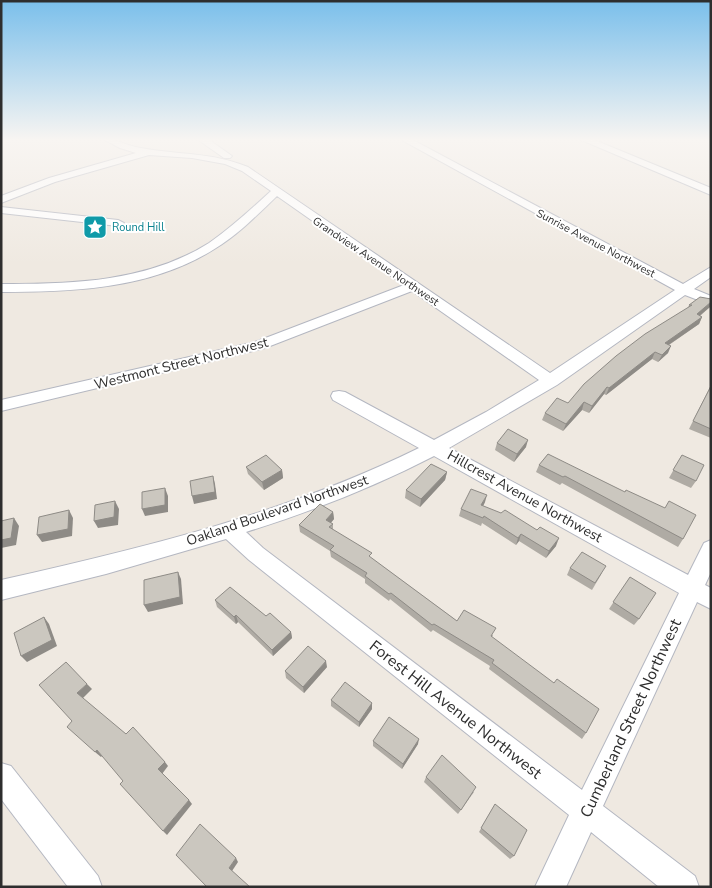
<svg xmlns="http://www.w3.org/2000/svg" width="712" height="888" viewBox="0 0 712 888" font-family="'Nunito Sans',sans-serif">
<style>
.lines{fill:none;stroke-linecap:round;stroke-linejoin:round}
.minor-casing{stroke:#b4b7c1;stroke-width:2}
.minor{fill:#fff;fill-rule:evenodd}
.wall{fill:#afaba4}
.shaded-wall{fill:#8e8b86}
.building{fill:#cbc7bf;stroke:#8e8b86}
.labels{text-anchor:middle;stroke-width:4;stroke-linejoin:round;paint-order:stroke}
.far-culture-label{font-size:11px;fill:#0d838f;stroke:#fff;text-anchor:start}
.far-street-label{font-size:11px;fill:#2e2e2e;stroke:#fff}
.street-label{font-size:14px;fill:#2e2e2e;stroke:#fff}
.near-street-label{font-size:16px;fill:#2e2e2e;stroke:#fff}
</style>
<rect width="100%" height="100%" fill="#efe9e1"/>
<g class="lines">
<g class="minor-casing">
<g id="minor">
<path d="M103 139C117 139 127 146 141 148 178 155 212 152 248 167L550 373 675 290 400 139H411L683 284 711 267V277L694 289 711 296V305L685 295 557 385 449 448 688 575 704 543 711 540V572L705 585 711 588V609L697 602 603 806 695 876 699 887H659L591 832 566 887H535L569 815 249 560 226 539 106 574 1 600V580C144 548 287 513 419 448L333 400 331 396 333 392 339 391 345 392 434 440 486 412 539 380 412 291 265 348 1 411V400L255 342 404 285 277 196C258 214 239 234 216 248 152 289 75 292 1 292V284C73 284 147 282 209 243 231 228 251 209 271 191L242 171 225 164 192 158 149 155 55 182 1 203V196L49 178 136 153 120 148ZM434 456 679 593 582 790 263 548 246 532C310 512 374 487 434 456Z"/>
<path d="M197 139H208L232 156 230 158H224Z"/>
<path d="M579 139H592L711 188V195Z"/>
<path d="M1 207 118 220 124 223 118 226 1 213Z"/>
<path d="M1 763 11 766 98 876 102 887H68L1 799Z"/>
</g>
</g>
<use href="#minor" class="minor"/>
</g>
<g class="wall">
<path d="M689 305 710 307 700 316 702 317 699 324 669 345 668 353 658 362 652 359 606 395 604 394 589 413 582 410 563 431 542 420 545 413 568 403 688 308Z"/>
<path d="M711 385V438L689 429Z"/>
<path d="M497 443 526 447 514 462 495 450Z"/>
<path d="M548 454 683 539 678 547 562 483 560 485 536 472 539 465Z"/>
<path d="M682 455 696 481 691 488 669 478Z"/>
<path d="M246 467 282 470 283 478 264 490 248 474Z"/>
<path d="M447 472 445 480 420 507 405 498 406 490Z"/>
<path d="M485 502 483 506 556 546 546 558 519 541 516 545 482 523 481 526 459 516 461 509Z"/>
<path d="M333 512 334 519 331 523 333 524V530L457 621 493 635 492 637 586 733 582 739 489 669 490 666 433 630 431 632 390 599 389 601 365 583V579L331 557 330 551 300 532 299 525Z"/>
<path d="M570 568 602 573 592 590 567 575Z"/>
<path d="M630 577 639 619 634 625 609 609Z"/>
<path d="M215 600 266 616 291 632 292 638 273 656 238 622 236 624 217 607Z"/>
<path d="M327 667 304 693 286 678 285 671Z"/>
<path d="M331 700 372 703V709L359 727 331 706Z"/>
<path d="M373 741 418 744 402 769 373 746Z"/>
<path d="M426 777 474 792 458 814 424 782Z"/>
<path d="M495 804 514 856 510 859 479 832Z"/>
</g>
<g class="shaded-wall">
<path d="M711 302 710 307 693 321 697 314Z"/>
<path d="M702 317 699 324 661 350 665 343Z"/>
<path d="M671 346 668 353 658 362 662 355Z"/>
<path d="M655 352 652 359 606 395 609 388Z"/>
<path d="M607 387 604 394 589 413 592 406Z"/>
<path d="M584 402 582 410 563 431 566 424Z"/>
<path d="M528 440 526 447 514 462 517 454Z"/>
<path d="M282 470 283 478 264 490 262 482Z"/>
<path d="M447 472 445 480 420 507 421 499Z"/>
<path d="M213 476 215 484 217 499 194 504 192 496Z"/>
<path d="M165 488 168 496V512L145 516 142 509Z"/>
<path d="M487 495 485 502 480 512 481 505Z"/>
<path d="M115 501 119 509 118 525 98 528 94 521Z"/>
<path d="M69 510 73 518 72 536 42 542 37 535Z"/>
<path d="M333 512 334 519 327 527 326 520Z"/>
<path d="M14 518 19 526 16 545 1 548V540Z"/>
<path d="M521 534 519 541 516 545 518 538Z"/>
<path d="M559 538 556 546 546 558 549 551Z"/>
<path d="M178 572 181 579 183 604 148 612 144 605Z"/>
<path d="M236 615 238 622 236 624 234 617Z"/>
<path d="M44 617 49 624 57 646 27 662 21 656Z"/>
<path d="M291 632 292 638 273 656 272 650Z"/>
<path d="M326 661 327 667 304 693 303 687Z"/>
<path d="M87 684 92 689 82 699 77 693Z"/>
<path d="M372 703V709L359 727V722Z"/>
<path d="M419 739 418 744 402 769 403 764Z"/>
<path d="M97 750 102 756 101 757 95 752Z"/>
<path d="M165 762 168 766 162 774 158 769Z"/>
<path d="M189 800 192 804 167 835 163 831Z"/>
<path d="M236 858 238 862 232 871 229 868Z"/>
</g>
<g class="building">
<path d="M700 297 711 299V302L697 314 702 317 665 343 671 346 662 355 655 352 609 388 607 387 592 406 584 402 566 424 545 413 557 398 568 403 584 384 616 356 645 334 692 305H689Z"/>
<path d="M711 386V429L693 421Z"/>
<path d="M508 429 528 440 517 454 497 443Z"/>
<path d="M548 454 625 492 626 490 665 508 669 501 696 515 683 539 565 476 563 477 539 465Z"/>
<path d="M266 455 282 470 262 482 246 467Z"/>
<path d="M682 455 704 465 696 481 673 470Z"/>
<path d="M431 464 447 472 421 499 406 490Z"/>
<path d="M213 476 215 492 192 496 190 481Z"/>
<path d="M165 488V505L142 509V492Z"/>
<path d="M471 489 487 495 481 505 501 513 505 510 537 530 540 527 559 538 549 551 521 534 518 538 484 516 483 518 461 509Z"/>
<path d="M115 501 114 517 94 521 95 505Z"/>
<path d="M320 504 333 512 326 520 333 524 329 527 372 553 369 556 457 621 464 610 496 628 491 636 554 683 557 679 599 709 586 733 492 663 494 660 434 624 432 625 391 593 389 594 365 576 367 573 330 550 334 546 299 525Z"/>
<path d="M69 510 68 529 37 535 39 517Z"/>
<path d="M14 518 11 538 1 540V521Z"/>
<path d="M582 552 606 566 595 583 570 568Z"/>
<path d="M178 572 180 597 144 605V580Z"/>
<path d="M630 577 656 593 639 619 613 602Z"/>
<path d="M230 587 266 616 270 613 291 632 272 650 236 615 234 617 215 600Z"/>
<path d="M44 617 52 640 21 656 14 633Z"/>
<path d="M308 646 326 661 303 687 285 671Z"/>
<path d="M66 662 87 684 77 693 126 734 133 727 165 762 158 769 189 800 163 831 120 784 123 781 97 750 95 752 67 727 72 721 39 685Z"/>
<path d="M345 682 372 703 359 722 331 700Z"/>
<path d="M389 717 419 739 403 764 373 741Z"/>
<path d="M442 755 476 787 461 810 426 777Z"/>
<path d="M495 804 527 830 514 856 481 828Z"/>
<path d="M200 824 236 858 229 868 250 887H207L176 855Z"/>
</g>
<linearGradient id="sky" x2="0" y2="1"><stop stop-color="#7abfeb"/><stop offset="0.53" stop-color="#f8f5f2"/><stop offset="1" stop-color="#f8f5f2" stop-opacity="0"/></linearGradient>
<rect width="712" height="264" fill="url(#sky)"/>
<defs>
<g id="sight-square" transform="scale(1.25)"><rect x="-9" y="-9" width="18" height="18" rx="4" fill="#0f9aa8" stroke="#fff"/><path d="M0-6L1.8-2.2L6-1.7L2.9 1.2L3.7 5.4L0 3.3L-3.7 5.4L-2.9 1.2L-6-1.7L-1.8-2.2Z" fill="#fff"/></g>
</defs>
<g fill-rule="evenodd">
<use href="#sight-square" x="95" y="227"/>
</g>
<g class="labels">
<g class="far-culture-label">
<text x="112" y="231">Round Hill</text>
</g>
<g class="far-street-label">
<text transform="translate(596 243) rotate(28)" y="4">Sunrise Avenue Northwest</text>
<text transform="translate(376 261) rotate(34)" y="4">Grandview Avenue Northwest</text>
</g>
<g class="street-label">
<text transform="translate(181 363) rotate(-14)" y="5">Westmont Street Northwest</text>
<text transform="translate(525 496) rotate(29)" y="5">Hillcrest Avenue Northwest</text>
<text transform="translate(277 510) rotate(-19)" y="5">Oakland Boulevard Northwest</text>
</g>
<g class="near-street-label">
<text transform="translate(456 709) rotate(38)" y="6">Forest Hill Avenue Northwest</text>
<text transform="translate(630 718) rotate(-65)" y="6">Cumberland Street Northwest</text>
</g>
</g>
<rect width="712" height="888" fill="none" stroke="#2e2e2e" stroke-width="5"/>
</svg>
